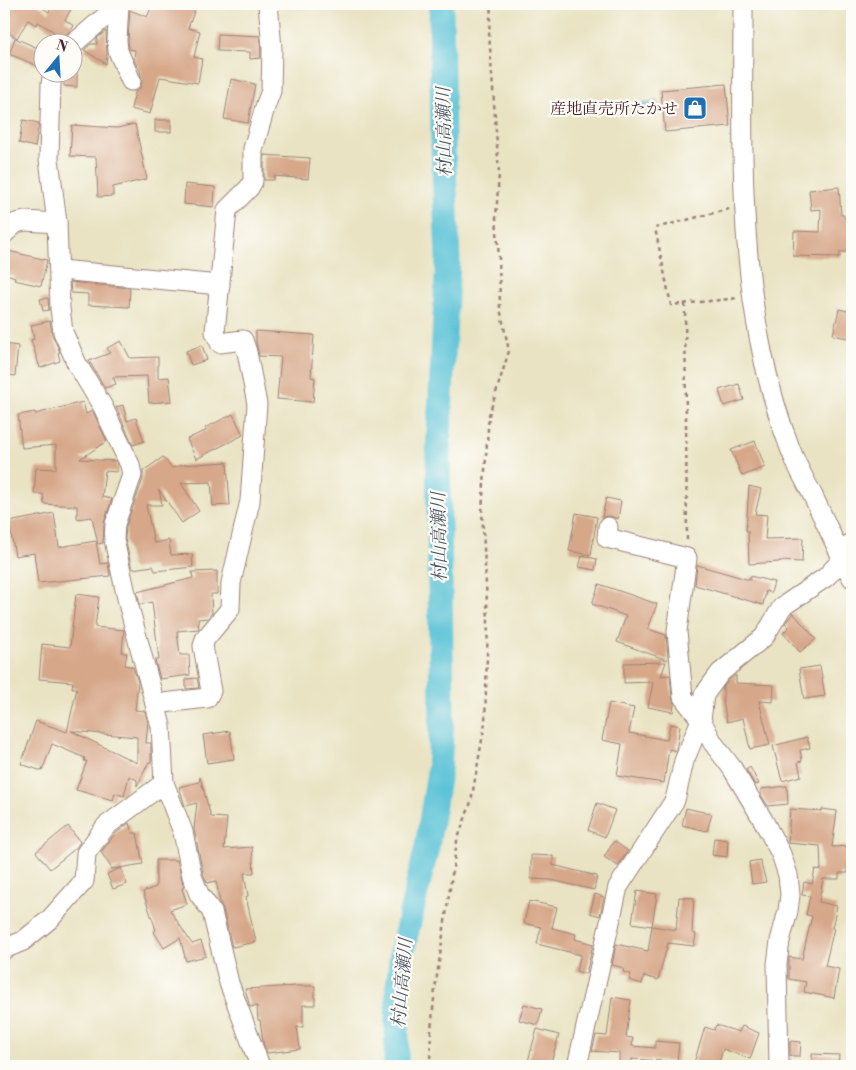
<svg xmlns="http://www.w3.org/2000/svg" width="856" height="1070" viewBox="0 0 856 1070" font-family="'Libre Bodoni','Noto Serif JP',serif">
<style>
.water{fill:url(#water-rules);stroke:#527181}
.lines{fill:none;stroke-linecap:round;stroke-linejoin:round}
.river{stroke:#5bc3d7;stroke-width:25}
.building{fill:#d7a789;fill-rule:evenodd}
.minor-casing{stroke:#9a8177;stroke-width:21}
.path{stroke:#9a8177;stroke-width:2.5;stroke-dasharray:4 4;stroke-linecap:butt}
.minor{stroke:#fff;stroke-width:19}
.labels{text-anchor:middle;stroke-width:4.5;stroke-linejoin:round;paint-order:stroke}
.poi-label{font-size:16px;fill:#4a1f2b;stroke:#fdfcf7;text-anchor:end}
.water-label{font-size:18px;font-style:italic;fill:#505867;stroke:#fdfcf7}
</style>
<defs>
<pattern id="water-rules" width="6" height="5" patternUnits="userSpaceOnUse" patternTransform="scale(1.25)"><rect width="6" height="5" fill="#5bc3d7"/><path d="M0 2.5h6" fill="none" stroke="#51a7b9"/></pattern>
</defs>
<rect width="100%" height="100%" fill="#fdfcf7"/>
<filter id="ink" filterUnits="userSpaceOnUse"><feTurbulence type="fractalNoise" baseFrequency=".02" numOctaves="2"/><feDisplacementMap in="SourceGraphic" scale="10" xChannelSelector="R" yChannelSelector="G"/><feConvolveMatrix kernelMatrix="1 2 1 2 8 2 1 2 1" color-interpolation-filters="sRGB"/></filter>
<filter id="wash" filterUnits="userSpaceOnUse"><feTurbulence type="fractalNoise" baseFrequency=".0096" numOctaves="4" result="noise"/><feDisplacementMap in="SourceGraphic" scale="20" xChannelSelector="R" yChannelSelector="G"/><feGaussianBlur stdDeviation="1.12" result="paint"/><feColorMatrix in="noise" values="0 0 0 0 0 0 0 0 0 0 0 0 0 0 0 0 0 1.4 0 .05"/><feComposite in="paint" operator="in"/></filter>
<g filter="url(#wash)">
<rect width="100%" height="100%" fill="#e9e3c3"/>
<path class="water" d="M657 101 659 109 649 112 639 105Z"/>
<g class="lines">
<path class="river" d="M396 1066 398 988 402 951 427 847 439 772 442 713 438 453 448 259 443 144 441 4"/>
</g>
<g id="blocks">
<g class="building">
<path d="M9 4H36L49 12 53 4H74L65 20 74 26 64 38 38 22 36 25 28 20 17 38 4 30V13Z"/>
<path d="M153 4H197L188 28 200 31 194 57 202 59 198 83 160 77 150 114 131 109 135 92 140 88 142 82 140 71 134 60 135 50 129 49 128 40 130 10 147 17Z"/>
<path d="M106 31 107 55 106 64 84 50 91 44H97V38Z"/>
<path d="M218 34 260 36 261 58 250 59V52L217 51Z"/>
<path d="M15 38 42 50V54L38 66 9 54Z"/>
<path d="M64 72H77V87L64 86Z"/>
<path d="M231 79 255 84 248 123 224 119Z"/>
<path d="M726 84 730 126 665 132 661 90Z"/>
<path d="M23 120 39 123 35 147 19 143Z"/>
<rect x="155" y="120" width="16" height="12"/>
<path d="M135 124 147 179 113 187V196L98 197 96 157 70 156 72 125 117 128Z"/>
<path d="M264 155 310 158 308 179 274 176V180H264Z"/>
<path d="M185 184 215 187 214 207 184 204Z"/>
<path d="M839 187 841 215H844V218H852V252H840V257L793 256 794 231 820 232 821 209 811 210 809 190Z"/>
<path d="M4 250 47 260 41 286 14 280 15 277 4 273Z"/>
<path d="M70 282 130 288 129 307 88 305V294L71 293Z"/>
<path d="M48 298 49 310 43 311 40 299Z"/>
<path d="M839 309 852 312V339L833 335Z"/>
<path d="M50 321 52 334 60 352 58 353 60 361 40 368 31 340 34 339 31 325Z"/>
<path d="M256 331 314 335 311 377 315 378 313 402 277 399 281 357 259 356 256 342Z"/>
<path d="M121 341 130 358 158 357V378L169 377 172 401 149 403 147 376 113 377 116 384 105 388 89 361 110 353 107 348Z"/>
<path d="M4 344 18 346 15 376 4 374Z"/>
<path d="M202 345 207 360 191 365 186 351Z"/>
<path d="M739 384 744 400 724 406 719 390Z"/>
<path d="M83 402 86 414 92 411 93 412 107 441 80 459 116 461 117 465V472L105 471 102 497 112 499 104 523 103 543 98 544 92 517 77 519V506L44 504 43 494H34L36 468 56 469V445L22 448 18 415 35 412V414Z"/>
<path d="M123 405 127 421 136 418 144 441 133 445 116 407Z"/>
<path d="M233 414 243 435 196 459 187 439 207 430 205 428Z"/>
<path d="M755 441 765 467 742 476 731 450Z"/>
<path d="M163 457 172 468 181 465 227 462 230 505 213 506 211 482 181 483 199 511 182 523 159 490 162 505H146L154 543 169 540 171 555 192 554 193 567 155 571 153 566 132 569 125 539 126 526 143 479V471Z"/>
<path d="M749 486 761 489 755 514 767 515 765 539 803 538 802 562 779 561V562L749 564 748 531H746Z"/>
<path d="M606 498 621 501 618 519 610 516 602 517Z"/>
<path d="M54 513 59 547 96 541 100 564 108 563 110 576 38 583 34 553 15 556 9 522Z"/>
<path d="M576 513 597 517 591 555 569 551Z"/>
<path d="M582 556 597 559 595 570 579 567Z"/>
<path d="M697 565 750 580V576L774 582 771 593 766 591 763 605 695 585Z"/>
<path d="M217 571V594H211L212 613 208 618 198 619 199 629 177 631 180 655H189L190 675 160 679 155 660H159L152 602 140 605 137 592 193 578 192 572Z"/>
<path d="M599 584 657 604 648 629 666 635 668 656 667 660 617 642 626 616 592 604Z"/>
<path d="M76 594 99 597 95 627 124 630 122 653H127L125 665 133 667 138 682 135 710 145 711 148 722 146 743H151V762H149L137 786V780L129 776 124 796 115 793 113 800 76 790 87 761H84L85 758 52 744 42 771 21 764 36 721 67 732 77 688H72L73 682 39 679 42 644 70 647ZM71 731 137 737V763Z"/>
<path d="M793 613 816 639 800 652 783 633 789 627 785 623Z"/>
<path d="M666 662 661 676 670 675 672 698 674 704 673 712 648 707 653 682 624 683V663Z"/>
<path d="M820 666 825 696 804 699 799 669Z"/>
<path d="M736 675V683L774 685 773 702 759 701 770 745 750 749 743 718 727 722 723 702V687L728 681Z"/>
<path d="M197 678 199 688 186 689V679Z"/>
<path d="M609 703 634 708 629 733 667 740 670 724 680 726 676 751 669 749 664 783 617 776 622 744 602 740Z"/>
<path d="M230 731 234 759 207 763 203 735Z"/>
<path d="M807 737 810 748 800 750 802 761 798 762 801 776 782 781 773 746Z"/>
<path d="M750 767 759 784 755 785 746 770Z"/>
<path d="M200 777 211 817 227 818 224 849 252 847 254 873H244L248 896 246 897 256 942 232 947 223 909 220 903 216 881 207 883 203 873 194 829 197 803 185 806 179 787 199 782Z"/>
<path d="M787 786 788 804 768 806 761 795V789Z"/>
<path d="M597 803 615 810 605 837 588 830Z"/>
<path d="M686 808 712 814 707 831 682 825Z"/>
<path d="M790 809 821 811 822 809 837 811 832 847 851 846V861H848V873H839V879H823L819 902 837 906 832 928H834L825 966 839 969 834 998 804 992 806 982 789 979V957L802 959 812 916 806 915 810 896 802 895 804 882 812 884 815 869 821 870 820 846 788 843Z"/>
<path d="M129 823 132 833H137L143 864 112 869 101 852 115 834Z"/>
<path d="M68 826 80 842 76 848 50 869 36 852Z"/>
<path d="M714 838 728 840 727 857 712 855Z"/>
<path d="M614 841 628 851 618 866 604 857Z"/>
<path d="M531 855 553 856V865L597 876 594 890 551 880 531 879Z"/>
<path d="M156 860H177L184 888H182L187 904 170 910 192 944 201 941 206 956 186 961 180 938 164 948 154 932 156 930 143 892 156 887Z"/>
<path d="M760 860 766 882 752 884 749 862Z"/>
<path d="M121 868 127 884 113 889 107 874Z"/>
<path d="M637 891 657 894 652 926 632 923Z"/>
<path d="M595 894 604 897 600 916 590 913Z"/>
<path d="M679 897 694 898 692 933 696 934 694 946 668 943 658 980 644 976 642 984 629 980 631 974 623 972 624 968 612 965 616 944 648 951 652 926 676 930Z"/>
<path d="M529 901 557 907 552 928 576 934 575 939 593 944 586 974 576 971 581 955 537 944 541 927 524 923Z"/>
<path d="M297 986H315V1005H303V1027H297L300 1049 267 1053 263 1042 260 1020H258L257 1006 250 1007 245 989Z"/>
<path d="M612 997 631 1000 626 1037 633 1038 632 1046 655 1048V1041L679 1043 677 1062 632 1059 631 1066 619 1065V1053L592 1051 596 1035 607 1036Z"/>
<path d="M524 1004 542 1009 538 1025 519 1020Z"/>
<path d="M716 1025 739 1032 742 1026 759 1033 750 1059 723 1049 718 1066H693L705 1027 714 1030Z"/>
<path d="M537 1029 559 1035 550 1066 528 1061Z"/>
<path d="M790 1041 801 1042 800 1056H790Z"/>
<path d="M812 1054 839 1055 838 1066H812Z"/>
</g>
</g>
</g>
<g filter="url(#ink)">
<use href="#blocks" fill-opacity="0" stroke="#9a8177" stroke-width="1"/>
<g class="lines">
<g class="minor-casing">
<g id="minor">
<path d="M743 4C743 153 735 306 790 448 796 465 805 480 813 496 826 523 838 551 852 578"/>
<path d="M119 5 117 40 118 51 131 81"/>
<path d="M72 45 120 4"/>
<path d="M53 72 51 84 49 159 57 223 60 308 63 332 77 364 103 407 130 465 132 475 115 524 114 540 129 607 161 726 164 783 183 832 192 876 199 894 212 912 229 983 260 1066"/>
<path d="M4 234 16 223 25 221 57 223"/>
<path d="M60 270 220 285"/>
<path d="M608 527 607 538 687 558 677 631 683 697 701 720 713 743 732 768 763 820 781 854 788 875 790 895 788 911 780 941 777 964 779 1066"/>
<path d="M155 704 207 698 211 691 203 646 205 639 230 609 231 583 250 501 257 404 247 352 243 340 220 343 215 332 227 210 249 188 253 181V149L266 104 271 91 272 48 268 4"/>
<path d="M4 949 23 941 50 919 84 881 86 853 106 826 164 783"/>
<path d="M577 1066 618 887 675 800 684 761 701 720 704 695 720 673 764 637 782 607 826 577 843 559 852 542"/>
</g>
</g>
<g class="path">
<path d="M729 209 655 228 671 305 739 298"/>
<path d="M685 304 687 542"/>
<path d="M430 1066 431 1030 435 989 457 841 471 802 485 723 488 621 482 511 489 415 509 351 500 308 499 258 496 218 499 173 489 33 491 4"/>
</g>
<use href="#minor" class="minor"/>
</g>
</g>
<defs>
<g id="shop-square" transform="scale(1.25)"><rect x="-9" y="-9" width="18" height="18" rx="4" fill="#1f6fb2" stroke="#fdfcf7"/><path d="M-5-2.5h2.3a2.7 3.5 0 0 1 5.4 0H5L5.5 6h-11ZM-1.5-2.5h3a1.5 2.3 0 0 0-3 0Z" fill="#fff"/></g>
</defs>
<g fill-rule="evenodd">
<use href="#shop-square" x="695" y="108"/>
</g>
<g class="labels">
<g class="poi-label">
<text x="678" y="114">産地直売所たかせ</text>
</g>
<g class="water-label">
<text transform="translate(444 132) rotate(-91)" y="6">村山高瀬川</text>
<text transform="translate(439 537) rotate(-91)" y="6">村山高瀬川</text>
<text transform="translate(402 983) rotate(-85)" y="6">村山高瀬川</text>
</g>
</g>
<rect width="856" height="1070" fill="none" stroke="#fdfcf7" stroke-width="20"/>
<g transform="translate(58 58) rotate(18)"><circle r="24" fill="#fdfcf7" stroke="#b5a4a5"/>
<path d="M0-4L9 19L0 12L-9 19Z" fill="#1f6fb2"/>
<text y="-8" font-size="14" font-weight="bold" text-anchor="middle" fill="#4a1f2b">N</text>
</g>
</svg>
